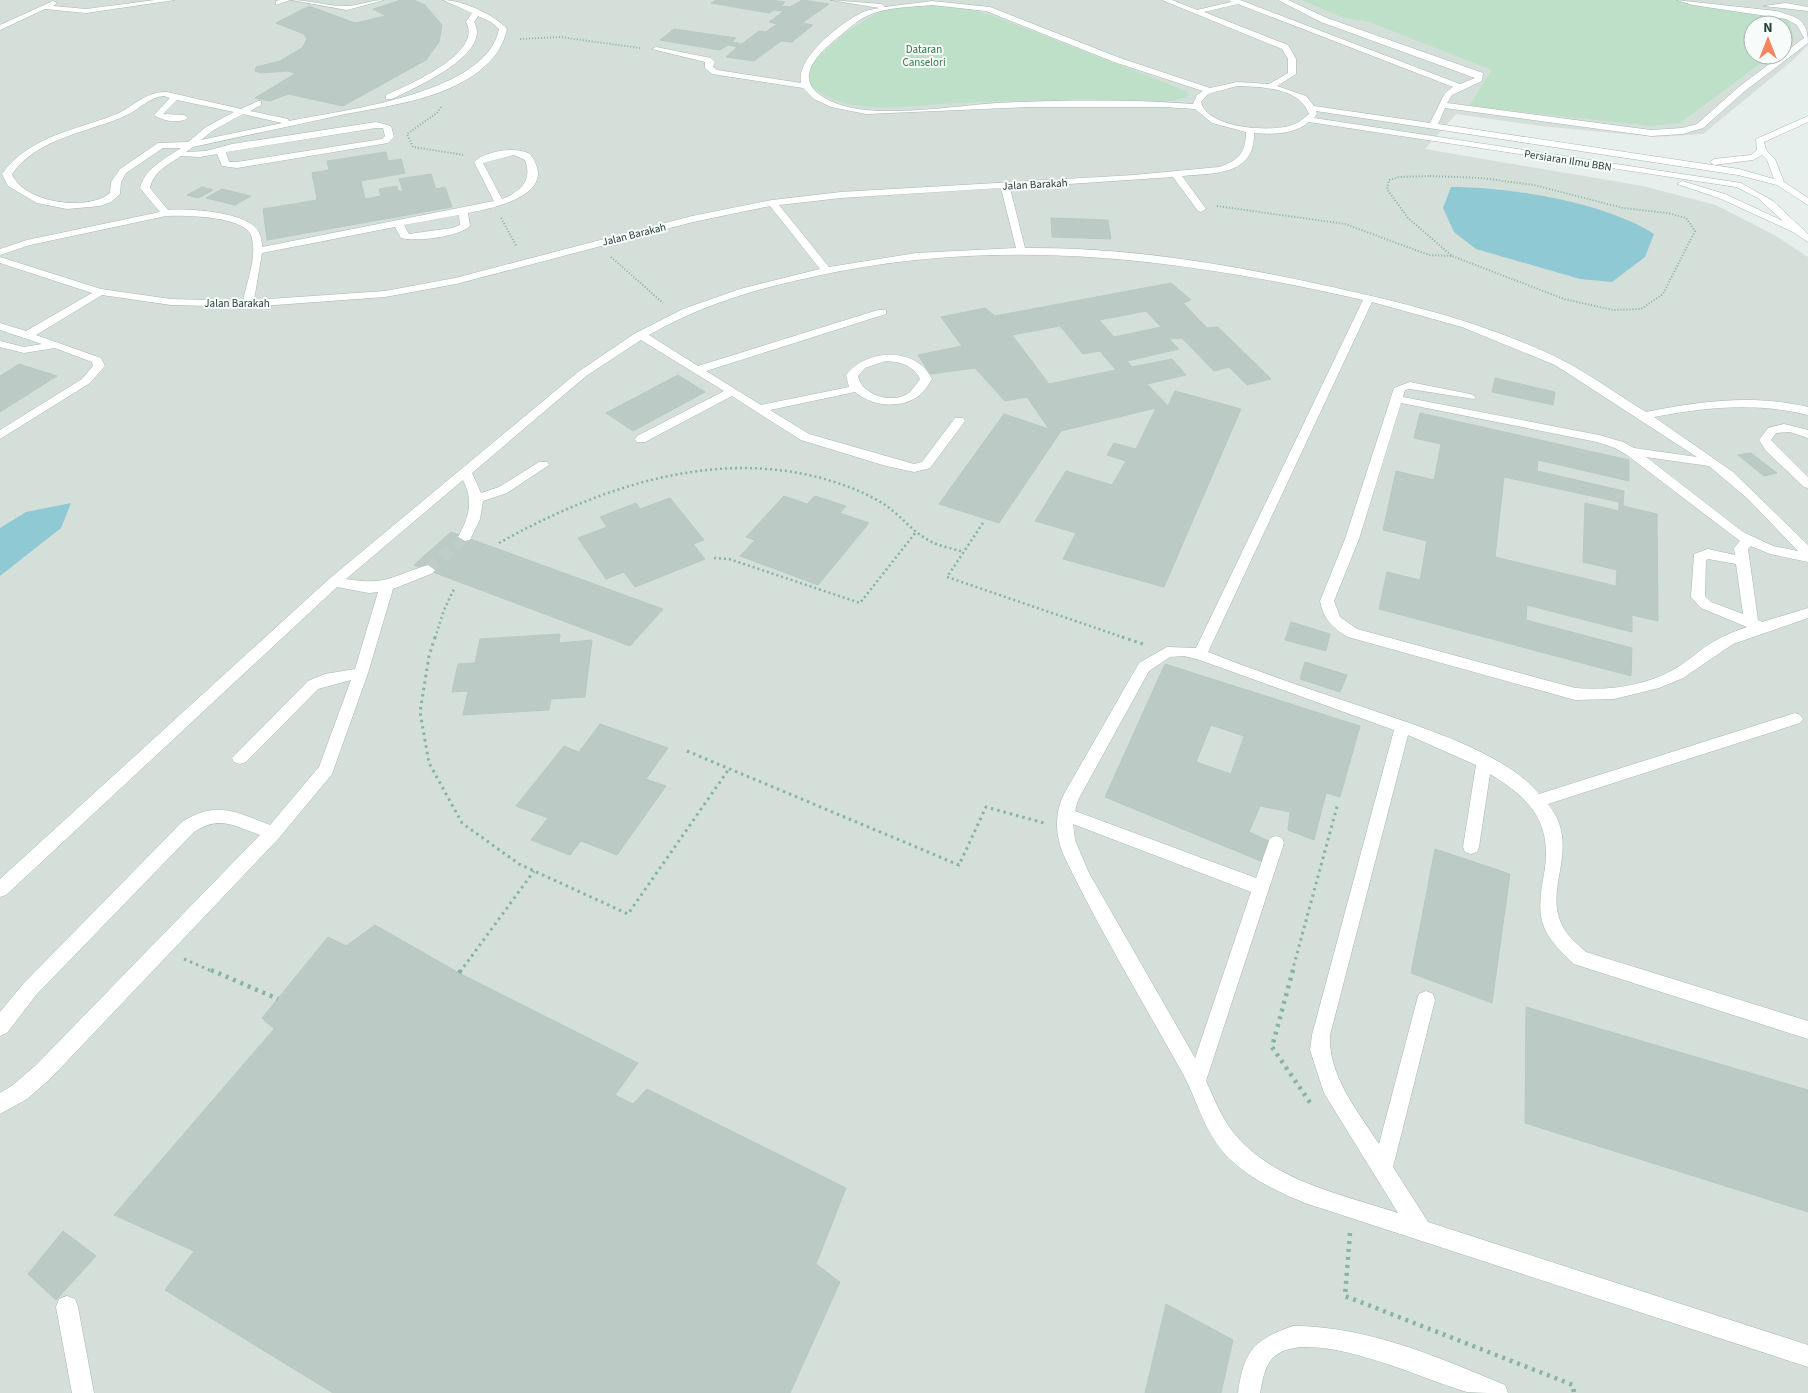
<svg xmlns="http://www.w3.org/2000/svg" width="1808" height="1393" viewBox="0 0 1808 1393" font-family="'Source Sans 3',sans-serif">
<style>
.built{fill:#d4dfda;fill-rule:evenodd}
.green{fill:#bfe0c8}
.water{fill:#8ec9d4}
.building{fill:#bbcac4;stroke:#b8c9c2;fill-rule:evenodd}
.lines{fill:none;stroke-linecap:round;stroke-linejoin:round}
.minor-tunnel{stroke:#bfccc8;stroke-width:12;stroke-dasharray:12 6;stroke-linecap:butt}
.minor-casing{stroke:#a8b8b2;stroke-width:1}
.path-far3{stroke:#86b3a5;stroke-width:2;stroke-dasharray:1 2;stroke-linecap:butt}
.path-far2{stroke:#86b3a5;stroke-width:2.5;stroke-dasharray:2 3;stroke-linecap:butt}
.path-far1{stroke:#86b3a5;stroke-width:3;stroke-dasharray:2.5 4;stroke-linecap:butt}
.path{stroke:#86b3a5;stroke-width:4.5;stroke-dasharray:3 5;stroke-linecap:butt}
.minor{fill:#fff;fill-rule:evenodd}
.labels{text-anchor:middle;stroke-width:4;stroke-linejoin:round;paint-order:stroke}
.far-park-label{font-size:11px;fill:#2d7a4b;stroke:#f7fbf9}
.far-street-label{font-size:11px;fill:#24423a;stroke:#f7fbf9}
</style>
<rect width="100%" height="100%" fill="#e6efeb"/>
<path class="built" d="M0 0H1808V45L1793 60 1703 134 1656 137 1541 126 1456 114 1425 149 1643 186 1716 205 1776 236 1808 257V1393H0ZM1753 25H1783V55H1753Z"/>
<g class="green">
<path d="M1302 0H1672L1789 20 1794 38 1783 47V25H1753V55H1772L1680 123 1650 126 1469 106 1492 70 1369 22 1344 18Z"/>
<path d="M937 5 956 6 991 15 1179 88 1187 92 1189 95C1176 106 1135 101 1118 101 1066 100 1014 101 962 103 928 104 893 110 860 106 841 104 822 96 808 84L806 72C819 53 854 24 876 14 894 6 918 6 937 5Z"/>
</g>
<g class="water">
<path d="M1451 187C1510 187 1604 202 1654 234L1645 257 1612 282 1580 279 1476 249 1454 232 1443 208Z"/>
<path d="M71 503 61 528 0 576V528L26 512Z"/>
</g>
<g class="building">
<path d="M401 0H414L425 5 442 25 439 42 426 60 343 106 288 94 270 101 255 98 296 73 286 71 261 73 255 71 256 67 280 61 302 48 307 39 304 34 276 23 309 6 355 23 386 16 373 9Z"/>
<path d="M716 0H770L785 2 781 6 790 7 802 0 829 4 802 23 813 25 792 42 781 41 754 61 726 57 737 47 729 45 719 50 660 40 674 29 736 38 732 42 742 44 759 31 766 32 777 24 769 22 784 11 774 10 769 13 711 3Z"/>
<path d="M386 152 388 161 401 159 405 173 361 181 365 199 381 196 379 189 397 186 398 191H403L399 179 431 174 436 189 445 187 452 207 267 240 263 209 317 200 312 173 329 170 327 161Z"/>
<path d="M202 187 213 190 198 198 187 195Z"/>
<path d="M222 189 251 196 235 205 206 198Z"/>
<path d="M1051 218 1108 220 1111 239 1052 237Z"/>
<path d="M1171 283 1191 300 1183 303 1207 328 1218 327 1271 379 1247 385 1229 367 1214 371 1182 338 1169 339 1179 349 1127 361 1132 367 1172 359 1186 375 1147 384 1168 406 1175 391 1241 409 1164 587 1063 559 1076 533 1035 521 1066 471 1112 485 1126 461 1107 455 1114 443 1136 449 1156 408 1061 431 999 523 939 504 1004 414 1049 429 1027 397 1005 401 975 368 930 374 918 355 962 346 941 317 985 308 995 316ZM1146 311 1161 327 1114 337 1099 320ZM1060 326 1083 354 1100 351 1116 370 1049 384 1012 335Z"/>
<path d="M19 364 57 376 0 412V376Z"/>
<path d="M678 375 705 392 633 431 606 413Z"/>
<path d="M1495 378 1555 392 1553 405 1492 392Z"/>
<path d="M1420 413 1629 460V481L1538 460 1537 471 1624 491 1623 506 1657 514 1658 621 1632 615V632L1527 605 1526 620 1632 648 1631 676 1379 609 1387 572 1420 580 1427 541 1383 530 1396 471 1434 480 1441 444 1414 438ZM1504 477 1619 502V511L1585 503 1583 562 1617 570 1616 586 1495 557Z"/>
<path d="M1751 453 1777 473 1764 476 1738 455Z"/>
<path d="M784 496 807 504 815 496 846 506 840 513 869 523 818 585 740 556 755 540 746 537Z"/>
<path d="M670 498 704 540 693 544 705 559 635 587 624 572 606 579 578 538 607 527 600 517 636 503 640 509Z"/>
<path d="M451 532 465 537 663 609 630 646 414 565Z"/>
<path d="M1291 622 1330 634 1326 651 1285 640Z"/>
<path d="M560 634 559 643 592 640 585 697 551 699 549 710 463 715 468 691 452 692 458 664 475 663 480 639Z"/>
<path d="M1305 662 1347 675 1340 692 1300 679Z"/>
<path d="M1165 664 1360 726 1340 797 1326 793 1314 840 1288 830 1290 812 1260 806 1249 832 1271 842 1263 862 1105 797ZM1211 725 1244 736 1231 774 1196 762Z"/>
<path d="M600 724 668 748 646 779 666 786 617 855 581 841 570 855 531 840 548 818 516 806 564 746 579 752Z"/>
<path d="M1435 849 1510 874 1492 1003 1411 973Z"/>
<path d="M375 925 459 973 638 1063 615 1095 633 1104 647 1089 846 1188 816 1264 840 1282 790 1393H333L165 1290 194 1251 114 1215 274 1029 262 1018 328 937 346 946Z"/>
<path d="M1526 1007 1808 1090V1212L1525 1123Z"/>
<path d="M63 1231 96 1256 56 1300 28 1274Z"/>
<path d="M1166 1304 1233 1340 1221 1393H1145Z"/>
</g>
<g class="lines">
<path class="minor-tunnel" d="M428 570 465 537"/>
<g class="minor-casing">
<g id="minor">
<path d="M155 0H175L86 13 45 9 0 30V25L53 1 57 3 53 6 86 9Z"/>
<path d="M280 0H290L276 5V1Z"/>
<path d="M291 0C310 0 331 7 348 6 360 5 371 0 384 0L347 10Z"/>
<path d="M443 0C462 0 495 15 507 29 503 48 493 60 478 72 441 100 386 106 341 115 292 126 242 136 193 147L186 152 206 151 232 144 376 122 391 126 394 137 388 143 237 168 222 166 217 154 200 157 181 156C168 165 153 172 150 188L168 210C189 208 238 212 254 226 260 231 262 239 262 247L494 201 474 162C485 151 516 146 530 154 561 195 493 208 468 213L470 226C459 237 415 242 401 238L395 227 262 253 254 300 385 291 455 278 692 216 772 200 841 192 1134 175 1219 167C1238 161 1246 153 1246 132L1212 123 1195 109 1164 107H1029L866 114 831 107 814 99 803 88 712 74 705 68V62L652 49 656 47 711 58 715 62 713 67 717 70 801 83C796 57 840 24 861 13 867 10 874 9 880 8L830 0 882 4 885 7 932 1 990 7 1120 58 1210 88 1237 82 1269 84 1288 73V59L1282 49 1162 0H1172L1197 10 1231 2 1229 0H1240L1460 84 1475 78 1321 22 1278 0H1288L1327 18 1483 73 1482 81 1452 95 1447 103 1651 130 1682 128 1697 124 1740 86 1804 38 1797 25 1786 19 1693 5 1676 0 1776 11C1796 17 1808 19 1808 43L1746 90 1703 128 1683 134 1651 136 1445 108 1438 124 1739 169 1774 179 1767 160 1762 155 1753 160 1714 165 1710 162 1714 159 1751 155 1757 150 1756 139 1808 116V122L1764 142 1766 150 1775 159 1784 182 1808 198V205L1777 185 1738 175 1316 111 1317 114 1314 118 1741 183 1773 201 1808 234V242L1793 232 1719 198 1677 184 1682 181 1725 194 1783 221 1758 198 1736 187 1309 122C1295 134 1272 135 1254 133 1255 176 1214 173 1182 176L1206 209 1201 212 1198 211 1173 177 1010 188 1025 248C1124 247 1222 263 1318 284 1401 302 1485 322 1562 360 1591 375 1618 395 1646 412 1701 401 1753 394 1808 407V415C1756 402 1706 407 1654 417L1733 472 1808 545V562L1770 554 1751 546 1748 549 1758 620 1762 622 1808 608V618L1733 644 1683 678 1659 688 1614 699 1575 700 1348 637C1333 629 1323 618 1320 601L1345 539 1394 388 1410 382 1470 394 1476 397 1474 399 1410 389 1405 390 1403 397 1599 435 1623 442 1634 448 1697 457 1555 365 1462 327 1372 302 1208 652C1259 672 1311 690 1363 707 1414 725 1504 751 1539 794L1795 713 1800 715 1803 719 1800 723 1548 804C1582 846 1544 886 1561 923 1566 935 1576 943 1586 952L1808 1021V1039L1574 964C1561 952 1547 939 1542 921 1538 903 1542 886 1545 868 1551 820 1529 798 1490 774L1479 847 1477 852 1471 854 1465 852 1463 847 1476 765 1408 735 1330 1035C1328 1076 1358 1111 1379 1144L1417 1000 1419 994 1426 991 1433 994 1435 1000 1393 1167 1428 1222 1808 1345V1367L1305 1203C1276 1191 1246 1177 1225 1154 1204 1131 1197 1100 1183 1074 1143 1002 1100 931 1065 858 1055 836 1054 815 1064 794L1139 663 1167 647 1196 648 1363 300C1179 258 998 235 812 277 755 289 699 306 649 335L698 366 878 310H886V314L706 371 761 405 849 387 846 375C866 349 916 346 932 379 928 385 923 394 917 397 899 409 871 406 855 392L770 410 809 434 914 464 922 462 955 418H963L965 421 930 468 914 472 886 466 801 440 732 396 645 442H637L635 439 637 436 724 391 641 340 586 376 472 473 481 493 499 487 539 462H547L549 465 507 493 483 501 480 519 470 540 465 541 458 537C469 517 474 501 463 480L346 579C387 586 391 576 428 565L435 570 433 573 393 589 368 673 332 774 279 838 50 1079 27 1099 0 1114V1093L13 1085 36 1065 260 835C234 826 220 815 194 832L36 995 7 1033 0 1036V1012L24 983 182 822C217 800 235 812 270 825L319 767 351 680 318 689 246 762 240 764 234 762 232 758 308 681 325 674 355 669 378 592 369 593 337 587 6 895 0 897V879L329 579 578 372 634 334 683 309 740 289 820 269 770 206 693 222 456 284 385 297 248 307 171 305 102 295 36 335 101 358 105 366 103 368 90 383 0 439V430L82 379 93 366 92 362 55 348 24 353 0 347V341L24 347 42 344 0 330V323L26 331 92 293 0 263V257L101 289 171 299 243 301C247 281 258 255 251 235 243 216 184 215 166 216L30 245 0 255V249L27 240 160 212 140 188C145 168 165 159 181 148H163L126 173 121 182 120 194 111 202 100 206 67 209 37 203 8 186 2 174C30 135 78 130 119 113 135 105 147 91 167 92L241 109 258 101H261V105L250 111 288 119 289 121C343 110 487 94 499 29L491 22 478 16 474 22C493 54 414 88 392 99H386V95C408 85 484 53 466 22L472 13ZM1238 4 1453 87 1445 93 1430 123 1314 106 1306 96 1277 86 1296 74V59L1288 45 1204 12ZM932 5 986 11 1114 62 1203 91 1197 95 1193 104C1128 99 1062 100 996 103 954 106 877 119 838 104 789 86 810 59 841 35 849 28 859 19 869 15 888 7 911 7 932 5ZM1237 86C1261 87 1299 87 1309 114 1303 119 1297 124 1289 126 1268 132 1207 128 1201 102L1208 94ZM164 96 170 98 154 115C162 121 179 124 188 118L184 115 163 114 177 100 234 112 206 127 188 142 158 143 120 169 111 182 110 193C88 212 23 203 12 174 38 137 88 133 127 115 140 109 149 97 164 96ZM243 114 282 123 201 140 212 131ZM376 128H383L385 136 382 139 237 162H229L226 152ZM514 155 525 160C533 181 520 192 502 199L483 163ZM1001 188 1016 248 916 253 829 267 779 205 841 198ZM459 215 460 225 452 228 409 234 404 225ZM885 361C899 362 913 364 920 379 917 383 914 388 910 392 894 405 862 396 858 376L865 368ZM1401 403 1597 442 1615 448 1627 455 1740 541 1734 548 1735 555 1708 549 1694 554 1691 597 1701 608 1747 627C1733 632 1720 637 1708 645 1696 653 1686 663 1673 670 1644 686 1608 691 1575 688L1357 629 1340 617 1334 601 1359 539ZM1646 457 1709 466 1748 499 1798 551 1773 546 1743 532ZM1708 559 1736 564 1743 614 1711 602 1705 596 1706 560ZM1184 656 1197 659 1394 730 1312 1035 1310 1050 1324 1093 1398 1213C1341 1194 1272 1181 1233 1132 1221 1117 1214 1098 1206 1081L1284 843 1282 838 1276 836 1270 838 1256 878 1075 811 1078 800 1149 671 1170 657ZM1073 824 1251 892 1195 1058 1089 873 1075 840Z"/>
<path d="M1786 3 1808 7V11L1764 6Z"/>
<path d="M1784 424 1808 430V438L1790 432 1776 433 1771 440 1808 477V488L1804 487 1766 451 1759 440 1768 428Z"/>
<path d="M67 1296 75 1299 78 1307 94 1393H72L56 1307 59 1299Z"/>
<path d="M1293 1326C1367 1326 1438 1357 1505 1385L1508 1393C1496 1393 1479 1393 1467 1392 1424 1380 1321 1330 1279 1353 1265 1361 1263 1378 1260 1393H1238C1244 1351 1253 1340 1293 1326Z"/>
</g>
</g>
<g class="path-far3">
<path d="M520 39 560 37 640 48"/>
<path d="M441 107 437 113 407 134 413 147 464 155"/>
<path d="M1430 176 1481 178 1534 185 1623 208 1667 213 1686 218 1695 231 1663 294 1641 309 1613 310 1564 299 1452 256 1408 218 1387 189 1389 180 1399 177Z"/>
<path d="M1217 206 1345 224 1429 255 1452 256"/>
<path d="M501 218 517 247"/>
<path d="M611 257 663 303"/>
</g>
<g class="path-far2">
<path d="M983 523 947 577 1125 638"/>
<path d="M499 543C608 482 739 439 861 492 872 497 884 503 893 511 904 520 913 531 925 538 936 546 951 548 964 552"/>
<path d="M714 558 729 559 860 603 916 532"/>
<path d="M435 638 444 610 455 587"/>
</g>
<g class="path-far1">
<path d="M435 637 429 656 420 712 429 763 462 823 519 864 628 914 729 769"/>
<path d="M1122 637 1143 644"/>
<path d="M687 751 959 865 986 807 1044 823"/>
<path d="M184 959 214 972"/>
<path d="M460 972 534 871"/>
<path d="M1292 972 1338 803"/>
</g>
<g class="path">
<path d="M211 970 278 999"/>
<path d="M1293 970 1272 1047 1311 1104"/>
<path d="M459 973 461 970"/>
<path d="M1350 1233 1345 1296 1573 1385 1574 1393"/>
</g>
<use href="#minor" class="minor"/>
</g>
<g class="labels">
<g class="far-park-label">
<text x="924" y="53">Dataran<tspan x="924" dy="13">Canselori</tspan></text>
</g>
<g class="far-street-label">
<text transform="translate(1568 160) rotate(9)" y="4">Persiaran Ilmu BBN</text>
<text transform="translate(1035 184) rotate(-3)" y="4">Jalan Barakah</text>
<text transform="translate(634 234) rotate(-14)" y="4">Jalan Barakah</text>
<text x="237" y="307">Jalan Barakah</text>
</g>
</g>
<g transform="translate(1768 40)"><circle r="24" fill="#f7fbf9" stroke="#a3b1ad"/>
<path d="M0-4L9 19L0 12L-9 19Z" fill="#f4845f"/>
<text y="-8" font-size="14" font-weight="bold" text-anchor="middle" fill="#24423a">N</text>
</g>
</svg>
